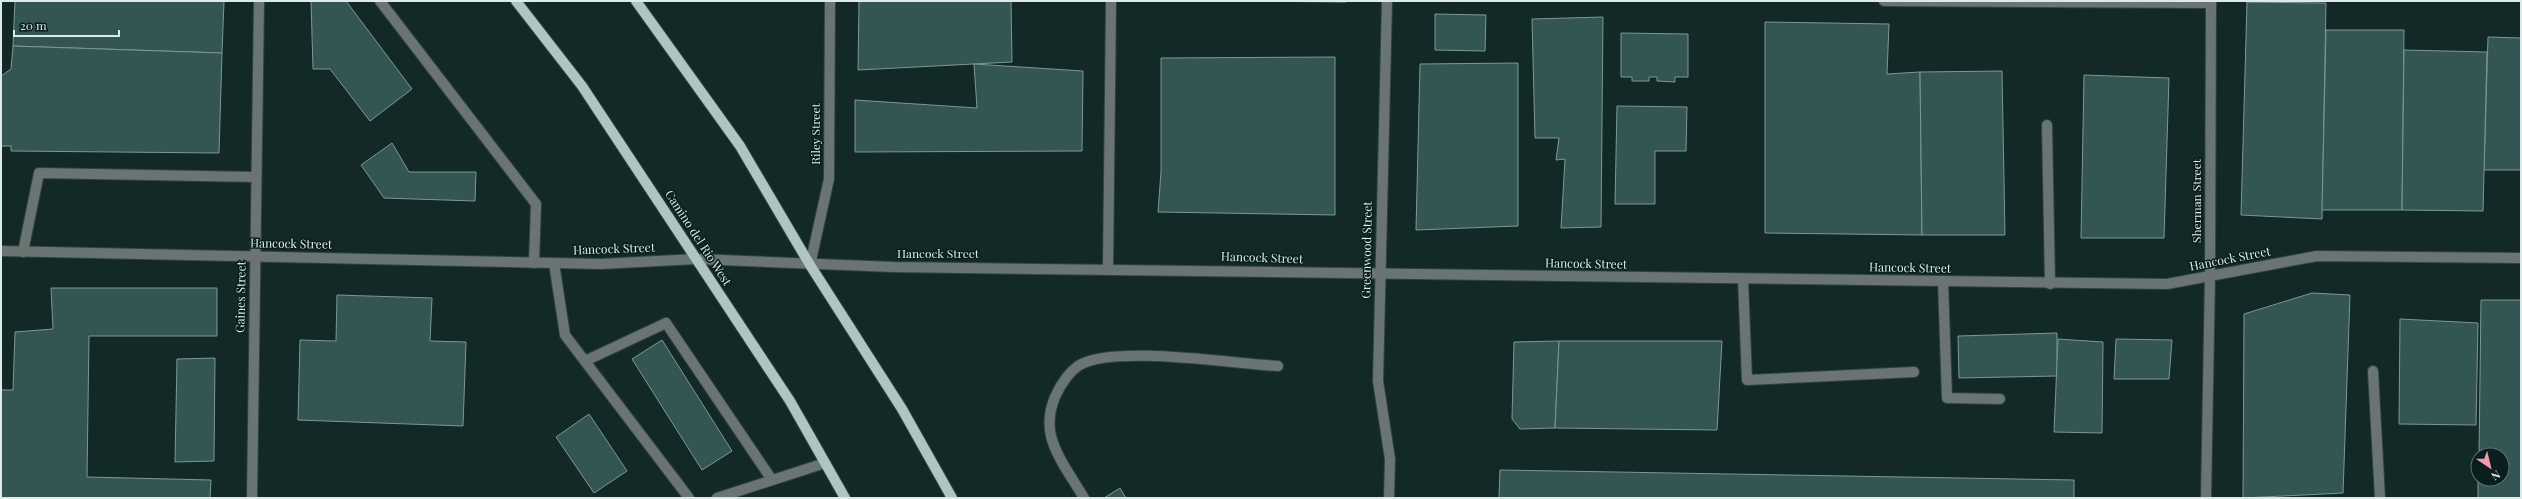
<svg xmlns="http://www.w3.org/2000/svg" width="2522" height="499" viewBox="0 0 2522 499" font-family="'Playfair Display',serif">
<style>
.building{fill:#335654;stroke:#7e9795}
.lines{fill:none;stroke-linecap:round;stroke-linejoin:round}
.minor-casing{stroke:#2f4443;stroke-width:12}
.major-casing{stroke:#2f4443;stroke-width:12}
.minor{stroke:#6a7473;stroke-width:10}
.major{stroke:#afc5c3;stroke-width:10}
.labels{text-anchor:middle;stroke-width:3;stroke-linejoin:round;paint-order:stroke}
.street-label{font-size:12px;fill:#ddeae9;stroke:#091f1e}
</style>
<rect width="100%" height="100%" fill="#132928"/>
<g class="building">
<path d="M15 1H224L222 53 13 46Z"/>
<path d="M311 1H346L412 89 370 121 330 69H313Z"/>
<path d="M859 1H1011L1012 62 858 70Z"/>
<path d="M1245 1H1346V2Z"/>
<path d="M2247 2 2326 3 2322 219 2241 215Z"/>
<path d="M1435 14 1486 15 1485 51 1435 50Z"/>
<path d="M1603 17 1601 227 1561 228 1565 159 1556 160 1559 138H1535L1532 19Z"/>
<path d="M1765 22 1889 24 1887 74 1920 72 1922 235 1765 233Z"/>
<path d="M2326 30H2404L2402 210H2322Z"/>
<path d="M1621 33 1688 34V77H1675V82L1657 81V77H1649V81H1632V77H1621Z"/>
<path d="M2488 37 2521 38V170H2484Z"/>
<path d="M13 46 222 53 219 153 11 151V146H1V76L11 69Z"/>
<path d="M2404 50 2487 52 2483 211 2402 210Z"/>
<path d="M1335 57V215L1158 212 1161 172V58Z"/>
<path d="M1518 63V226L1416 230 1420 64Z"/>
<path d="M974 64 1083 71 1082 151 855 152V100L977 108Z"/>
<path d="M2002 71 2005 235H1922L1920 72Z"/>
<path d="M2084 75 2169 78 2164 238H2081Z"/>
<path d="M1617 106 1687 107 1686 151H1655V204H1615Z"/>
<path d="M392 143 409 172H476L475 201 384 198 361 165Z"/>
<path d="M51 288H217V336H89L87 477 211 480 210 498H1V390H13L15 332 53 329Z"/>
<path d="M2312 293 2350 295 2343 493 2243 498 2244 314Z"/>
<path d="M337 295 432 298 430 341 466 342 463 426 298 420 300 340 336 341Z"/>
<path d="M2481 300H2521V498H2478V479H2502V455H2479Z"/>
<path d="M2400 319 2478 323 2476 425 2399 424Z"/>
<path d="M2057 333V376L1959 378 1958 336Z"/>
<path d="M2058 339 2103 342 2102 433 2054 432Z"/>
<path d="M2116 339 2172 340 2169 379H2114Z"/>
<path d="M662 340 732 451 702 470 632 359Z"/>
<path d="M1559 341 1555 428 1520 429 1512 419 1514 342Z"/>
<path d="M1559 341H1722L1717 430 1555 428Z"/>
<path d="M215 358 214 461 175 462 177 359Z"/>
<path d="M589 414 627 471 594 493 556 437Z"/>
<path d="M1500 470 2074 480V498H1499Z"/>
<path d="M1120 488 1126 498H1104Z"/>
</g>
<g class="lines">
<g class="minor-casing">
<g id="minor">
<path d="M380 1 536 204 534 263"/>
<path d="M1387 1 1378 381 1390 459 1389 498"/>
<path d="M1884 1 2211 3"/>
<path d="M2047 125 2050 284"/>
<path d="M1 251 601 264 696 259 894 267 2167 284 2317 256 2521 258"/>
<path d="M23 252 39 173 256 177"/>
<path d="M554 263 565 335 689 498"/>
<path d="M810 265 829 179 830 1"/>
<path d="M1108 269 1111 1"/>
<path d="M1743 279 1747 380 1914 372"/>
<path d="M1943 281 1947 398 2000 399"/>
<path d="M585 361 666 323 772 480"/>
<path d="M2373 371 2380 498"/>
<path d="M252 498 259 1"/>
<path d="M717 498 825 463"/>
<path d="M1084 498C1073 479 1056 457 1051 436 1048 423 1050 409 1055 397 1060 386 1068 373 1078 366 1111 344 1235 364 1278 366"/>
<path d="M2206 498 2210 276 2211 1"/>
</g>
</g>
<g class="major-casing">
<g id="major">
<path d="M516 1 582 86 790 401 845 498"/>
<path d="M636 1 740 146 810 265 902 409 952 498"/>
</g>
</g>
<use href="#minor" class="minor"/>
<use href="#major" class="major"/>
</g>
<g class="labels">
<g class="street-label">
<text transform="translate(816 134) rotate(-90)" y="4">Riley Street</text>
<text transform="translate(2197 201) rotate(-90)" y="4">Sherman Street</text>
<text transform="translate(698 238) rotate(57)" y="4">Camino del Rio West</text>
<text transform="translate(291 244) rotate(1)" y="4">Hancock Street</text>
<text transform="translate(614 249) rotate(-2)" y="4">Hancock Street</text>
<text transform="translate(1367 250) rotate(-89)" y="4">Greenwood Street</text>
<text x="938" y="258">Hancock Street</text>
<text transform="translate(1262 258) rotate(2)" y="4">Hancock Street</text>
<text transform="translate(2230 259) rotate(-11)" y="4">Hancock Street</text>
<text transform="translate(1586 264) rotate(1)" y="4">Hancock Street</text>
<text transform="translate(1910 268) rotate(1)" y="4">Hancock Street</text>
<text transform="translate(241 297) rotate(-89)" y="4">Gaines Street</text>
</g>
</g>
<rect width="2522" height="499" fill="none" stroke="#ddeae9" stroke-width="4"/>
<g transform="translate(2490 467) rotate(145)"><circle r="19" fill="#091f1e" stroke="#5e706f"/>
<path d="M0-3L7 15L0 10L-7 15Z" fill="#f29aac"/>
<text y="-6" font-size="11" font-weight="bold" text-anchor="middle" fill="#ddeae9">N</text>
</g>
<path d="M14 30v6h105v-6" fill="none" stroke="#ddeae9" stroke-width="2"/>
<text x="20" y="30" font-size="12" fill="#ddeae9" stroke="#091f1e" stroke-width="3" paint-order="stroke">20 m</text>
</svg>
